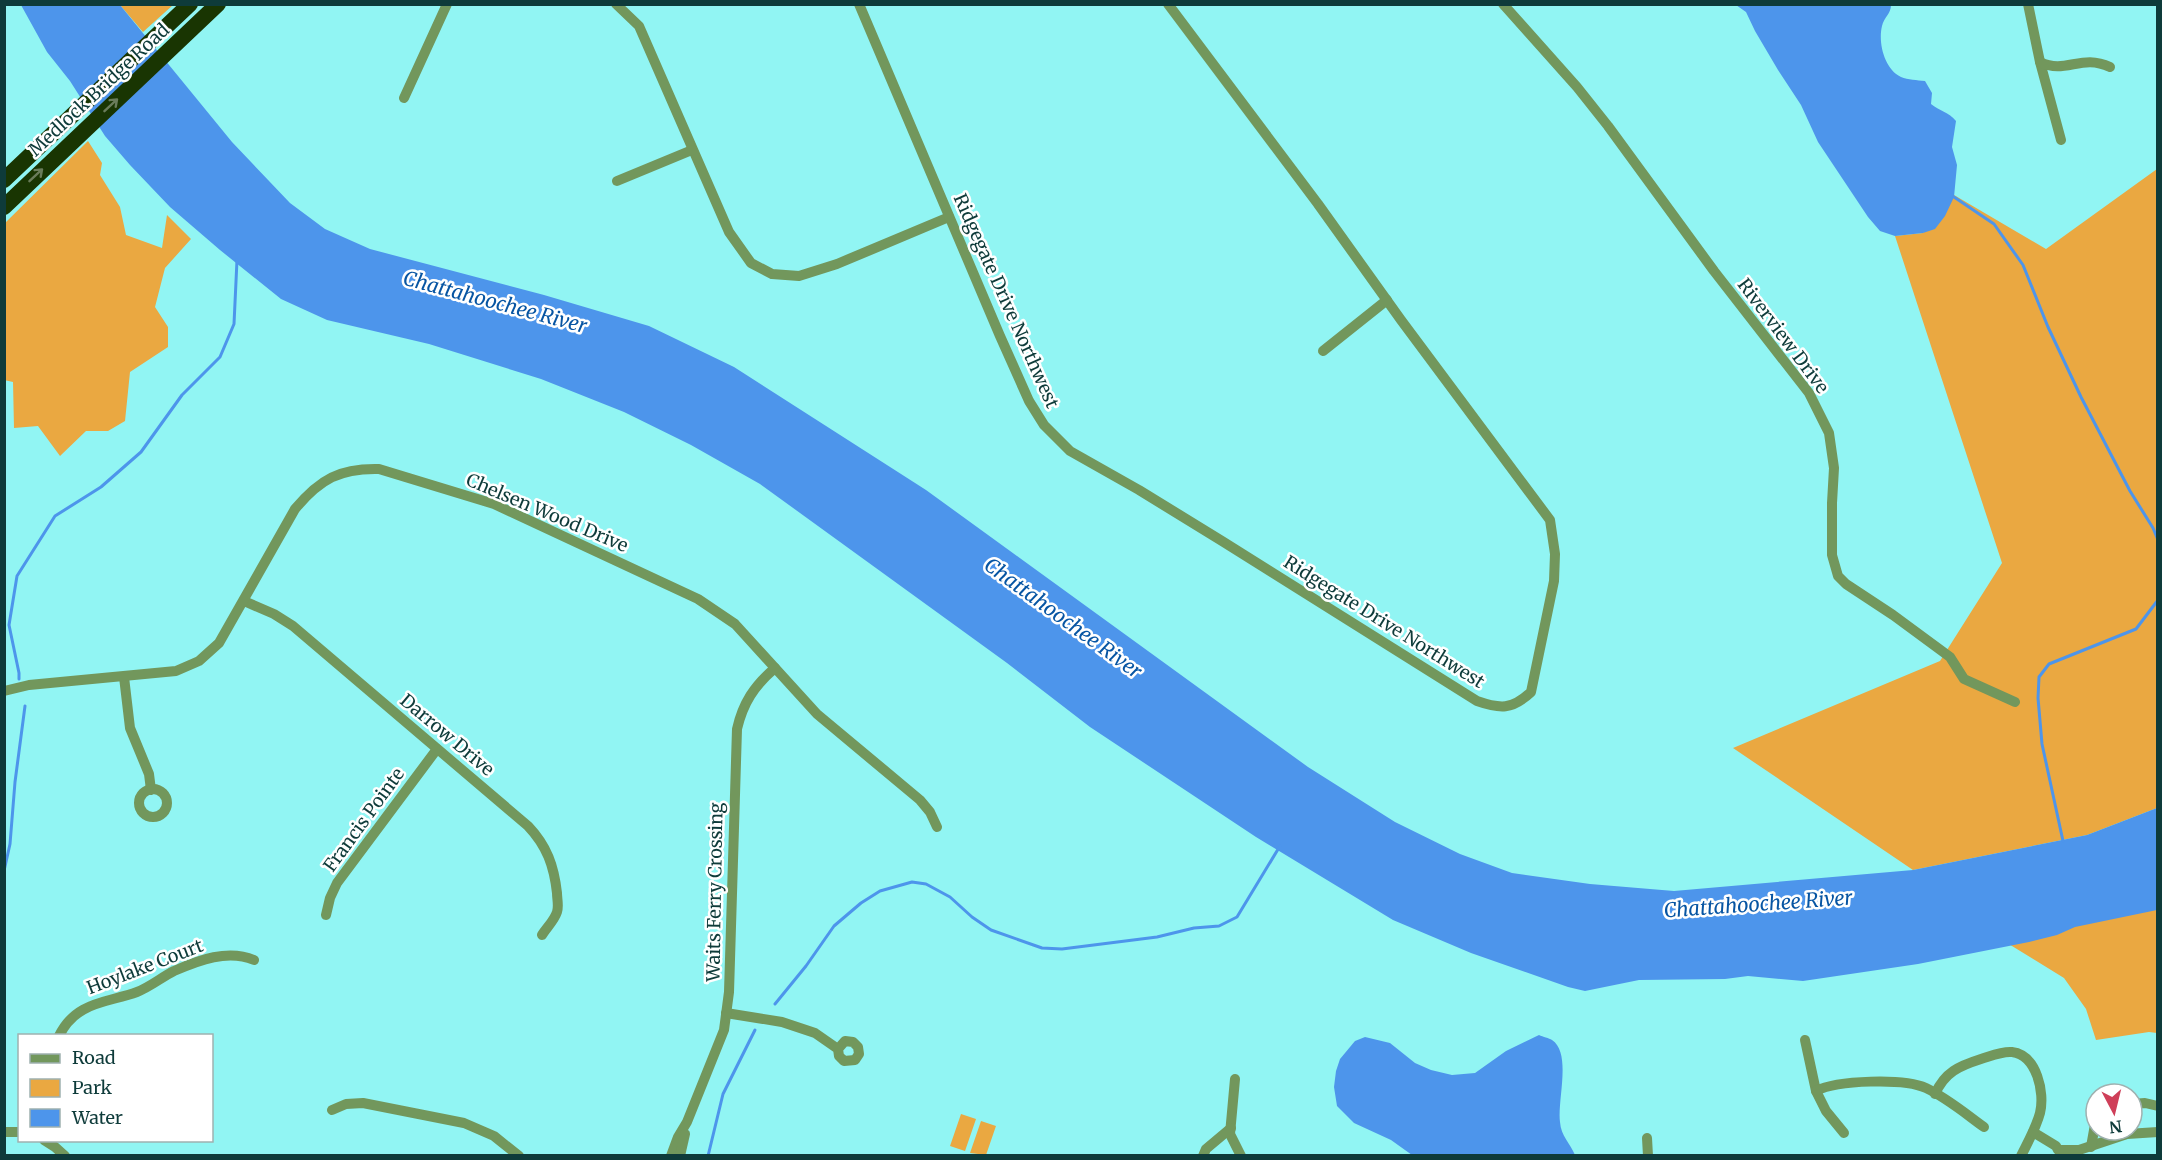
<svg xmlns="http://www.w3.org/2000/svg" width="2162" height="1160" viewBox="0 0 2162 1160" font-family="Merriweather,serif">
<style>
.green{fill:#eaa841}
.water{fill:#4d95eb}
.lines{fill:none;stroke-linecap:round;stroke-linejoin:round}
.stream{stroke:#4d95eb;stroke-width:3}
.minor{stroke:#72975c;stroke-width:10}
.highway{stroke:#193502;stroke-width:16}
.oneway{stroke:#6a7c5b}
.labels{text-anchor:middle;stroke-width:5;stroke-linejoin:round;paint-order:stroke}
.street-label{font-size:18px;fill:#0e3b3a;stroke:#fff}
.water-label{font-size:20px;font-style:italic;fill:#0755a3;stroke:#fff}
</style>
<rect width="100%" height="100%" fill="#91f5f3"/>
<g class="green">
<path d="M120 5H173L143 32Z"/>
<path d="M88 141 102 163 100 175 120 207 126 235 162 248 167 215 191 239 165 268 155 307 168 327V347L130 372 125 421 108 431H86L60 456 38 426 14 428 13 382 4 380 5 223Z"/>
<path d="M2157 169V808L2087 835 1913 870 1733 748 1940 661 2002 563 1895 236 1923 233 1954 195 2046 249Z"/>
<path d="M2157 893V1033L2149 1032 2096 1040 2086 1009 2064 978 1981 927Z"/>
<path d="M961 1114 976 1119 965 1151 950 1146Z"/>
<path d="M981 1121 996 1126 986 1155 970 1153Z"/>
</g>
<g class="water">
<path d="M21 5H120L232 142 290 203 325 229 370 249 544 295 649 326 734 367 926 490 1308 767 1395 822 1460 854 1512 873 1590 884 1674 891 1913 870 2087 835 2157 808V910L2075 927 2057 935 2029 942 1918 964 1803 981 1748 976 1725 979 1639 980 1585 991 1568 987 1471 953 1393 920 1256 837 1090 727 1007 663 760 484 691 445 624 412 541 379 429 344 327 320 281 299 220 250 170 207 130 165 105 136 70 81 47 52Z"/>
<path d="M1736 5H1891C1891 14 1884 17 1882 26 1878 42 1884 69 1901 77 1908 80 1917 80 1925 81L1932 93 1931 104C1939 111 1949 112 1956 121L1952 147 1957 165 1954 197 1945 216 1935 229 1923 233 1895 236 1880 231 1868 217 1818 142 1801 105 1778 70 1755 31 1746 12Z"/>
<path d="M1539 1035C1543 1037 1549 1038 1552 1040 1572 1053 1557 1101 1560 1122 1561 1136 1570 1143 1575 1155H1412L1391 1140 1354 1123 1337 1106 1334 1087 1336 1071 1340 1059 1355 1041 1365 1037 1390 1043 1415 1063 1431 1070 1452 1075 1475 1073 1506 1051Z"/>
</g>
<g class="lines">
<g class="stream">
<path d="M1954 197 1994 224 2023 265 2048 327 2081 397 2130 491 2153 528 2158 540"/>
<path d="M19 679V673L9 625 17 576 55 516 101 487 141 452 182 395 220 357 234 324 237 260"/>
<path d="M2063 841 2042 744 2038 698 2039 677 2049 664 2136 629 2158 600"/>
<path d="M4 871 10 844 15 782 25 706"/>
<path d="M775 1004 806 966 834 926 861 903 880 891 912 882 926 884 950 897 972 917 991 930 1042 948 1062 949 1157 937 1194 928 1219 926 1237 917 1280 846"/>
<path d="M708 1156 723 1094 755 1030"/>
</g>
<g class="minor">
<path d="M616 4 639 26 729 232 751 263 772 274 799 276 837 264 949 217"/>
<path d="M859 4 1000 336 1029 401 1044 425 1070 451 1139 490 1222 541 1477 701C1500 709 1512 710 1531 692L1554 581 1555 554 1550 520 1401 320 1318 204 1168 4"/>
<path d="M1503 4 1577 87 1608 126 1714 271 1809 393 1829 433 1834 468 1832 503V555L1838 576 1846 584 1893 615 1950 657 1964 679 2015 702"/>
<path d="M2028 4 2040 62 2061 140"/>
<path d="M2040 62C2066 75 2081 53 2110 67"/>
<path d="M404 98 447 4"/>
<path d="M617 181 692 150"/>
<path d="M1323 351 1387 300"/>
<path d="M244 601 274 614 293 626 528 826C547 846 554 866 557 893 557 899 559 906 557 912 554 921 547 927 542 935"/>
<path d="M124 677 130 728 149 774 151 790"/>
<path d="M4 691 29 685 176 671 199 661 219 643 295 509C320 479 340 468 379 469L494 504 698 599 735 624 817 714 920 800 930 812 937 827"/>
<circle cx="153" cy="803" r="14"/>
<path d="M326 915 330 898 337 883 437 749"/>
<path d="M726 1013 782 1022 815 1033 838 1049 839 1056 844 1061 855 1060 859 1054 858 1047 853 1042 845 1041 838 1049"/>
<path d="M59 1036C76 1001 107 1003 137 992 150 987 162 977 174 971 199 960 228 949 254 960"/>
<path d="M1805 1040 1816 1091 1826 1111 1844 1133"/>
<path d="M1235 1079 1230 1134 1241 1156"/>
<path d="M1816 1091C1837 1080 1904 1078 1926 1088 1947 1098 1966 1114 1984 1127"/>
<path d="M1935 1094C1945 1072 1959 1066 1981 1059 1991 1056 2002 1051 2012 1052 2037 1055 2045 1093 2040 1113 2036 1128 2028 1142 2021 1156"/>
<path d="M2132 1104 2145 1103 2158 1106"/>
<path d="M332 1110 346 1104 363 1103 464 1123 494 1136 519 1156"/>
<path d="M4 1132H20"/>
<path d="M2033 1132 2056 1146 2058 1150H2079L2127 1134 2158 1132"/>
<path d="M1647 1138 1648 1156"/>
<path d="M44 1140 55 1147 65 1156"/>
<path d="M2091 1147 2096 1119"/>
<path d="M671 1156 678 1137 687 1122 724 1030 729 992 737 729C743 703 754 686 775 668"/>
<path d="M680 1156 685 1134"/>
<path d="M1203 1156 1206 1149 1231 1128"/>
</g>
<g class="highway">
<path d="M4 180 190 4"/>
<path d="M4 207 218 4"/>
</g>
</g>
<defs><path id="oneway-shaft" d="M-6 0H5M1.5-3L5.5 0L1.5 3" fill="none" stroke-width="1.6" stroke-linecap="round" stroke-linejoin="round" transform="scale(1.5)"/></defs>
<g class="oneway">
<use href="#oneway-shaft" transform="translate(111 105) rotate(-43)"/>
<use href="#oneway-shaft" transform="translate(36 175) rotate(-43)"/>
</g>
<g class="labels">
<g class="street-label">
<text transform="translate(99 90) rotate(-43)" y="6">Medlock Bridge Road</text>
<text transform="translate(1006 301) rotate(66)" y="6">Ridgegate Drive Northwest</text>
<text transform="translate(1783 336) rotate(53)" y="6">Riverview Drive</text>
<text transform="translate(547 513) rotate(23)" y="6">Chelsen Wood Drive</text>
<text transform="translate(1384 622) rotate(32)" y="6">Ridgegate Drive Northwest</text>
<text transform="translate(447 735) rotate(40)" y="6">Darrow Drive</text>
<text transform="translate(364 820) rotate(-54)" y="6">Francis Pointe</text>
<text transform="translate(715 892) rotate(-89)" y="6">Waits Ferry Crossing</text>
<text transform="translate(145 967) rotate(-21)" y="6">Hoylake Court</text>
</g>
<g class="water-label">
<text transform="translate(495 302) rotate(15)" y="7">Chattahoochee River</text>
<text transform="translate(1063 618) rotate(36)" y="7">Chattahoochee River</text>
<text transform="translate(1758 904) rotate(-4)" y="7">Chattahoochee River</text>
</g>
</g>
<rect width="2162" height="1160" fill="none" stroke="#0e3b3a" stroke-width="12"/>
<rect x="18" y="1034" width="195" height="108" fill="#ffffff" stroke="#9fb1b0" stroke-width="1.5"/>
<rect x="30" y="1054" width="30" height="9" fill="#72975c" stroke="#9fb1b0" stroke-width="1.5"/>
<text x="72" y="1064" font-size="18" fill="#0e3b3a">Road</text>
<rect x="30" y="1079" width="30" height="18" fill="#eaa841" stroke="#9fb1b0" stroke-width="1.5"/>
<text x="72" y="1094" font-size="18" fill="#0e3b3a">Park</text>
<rect x="30" y="1109" width="30" height="18" fill="#4d95eb" stroke="#9fb1b0" stroke-width="1.5"/>
<text x="72" y="1124" font-size="18" fill="#0e3b3a">Water</text>
<g transform="translate(2114 1112) rotate(173)"><circle r="28" fill="#ffffff" stroke="#9fb1b0" stroke-width="1.5"/>
<path d="M0-4.5L10 22L0 15L-10 22Z" fill="#cf3f59"/>
<text y="-9" font-size="16" font-weight="bold" text-anchor="middle" fill="#0e3b3a">N</text>
</g>
</svg>
